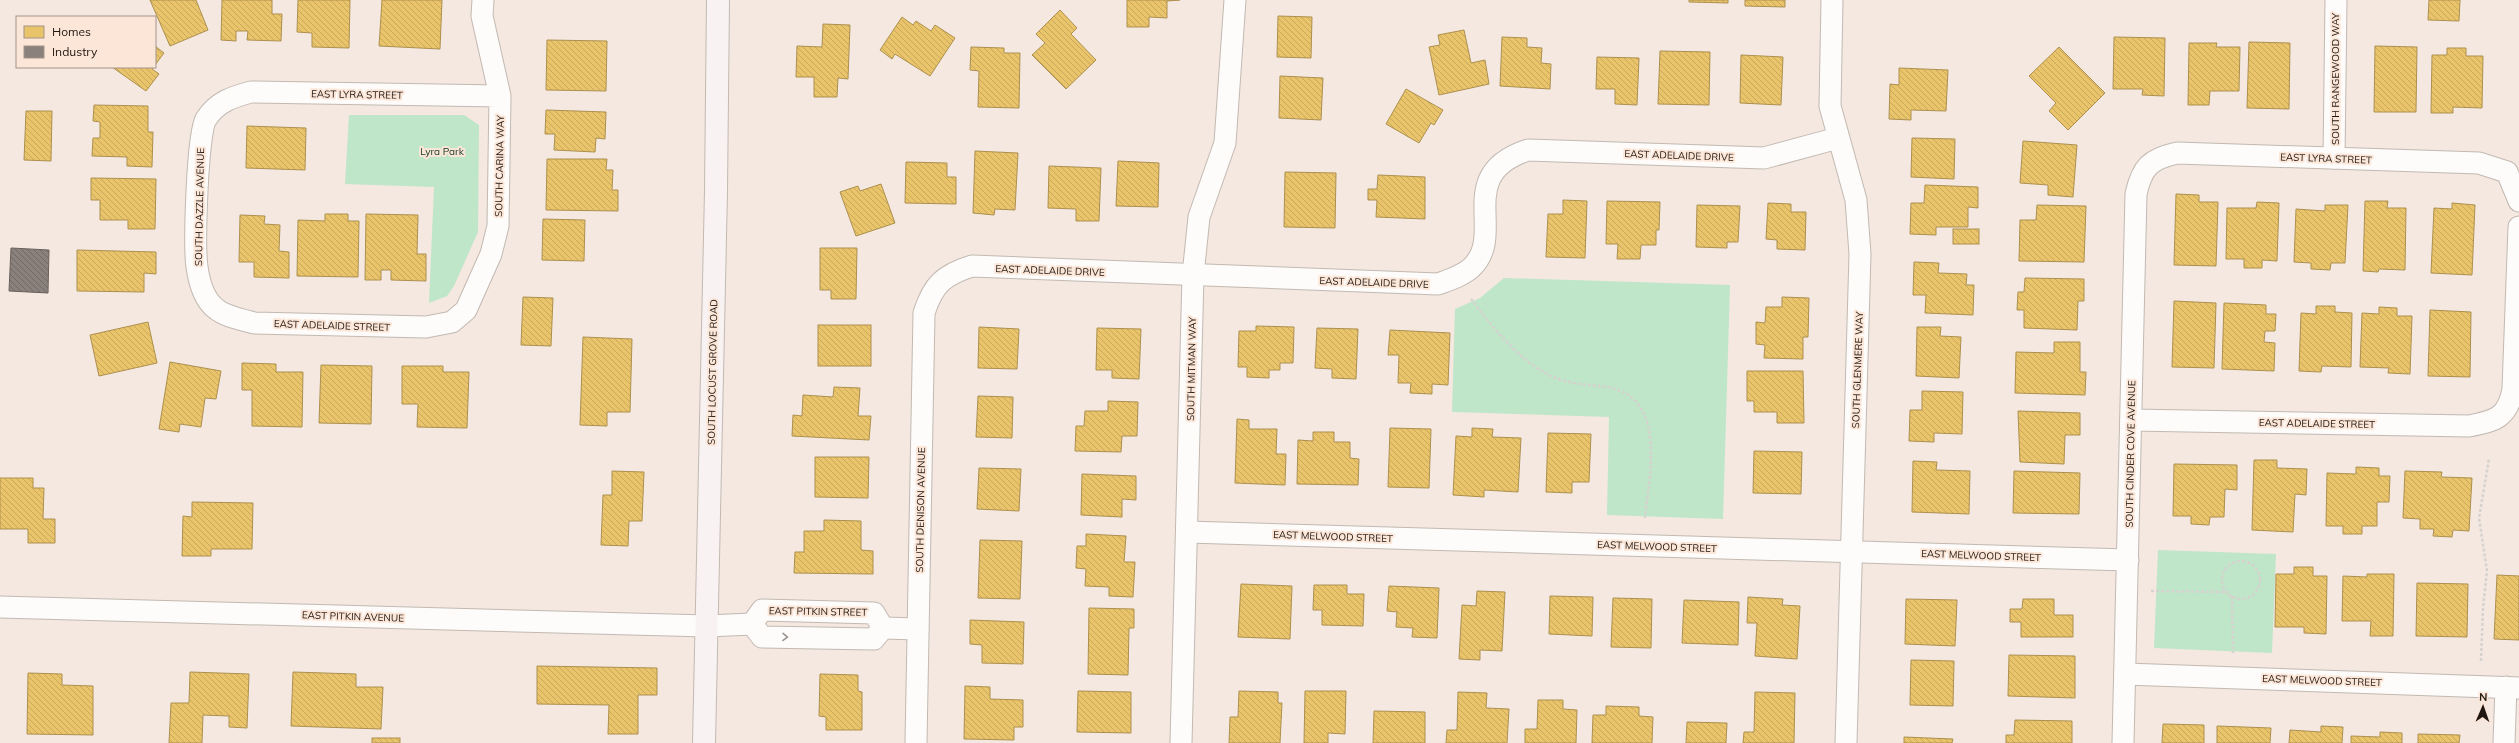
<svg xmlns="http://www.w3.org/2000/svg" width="2519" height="743" viewBox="0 0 2519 743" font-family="Mulish,sans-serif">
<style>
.park{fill:#bfe6c8}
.homes{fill:url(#homes-back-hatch);stroke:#ad904f}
.industry{fill:url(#industry-back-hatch);stroke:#6a615c}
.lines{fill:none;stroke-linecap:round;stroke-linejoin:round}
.minor-casing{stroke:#c2b9b2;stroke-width:23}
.secondary-casing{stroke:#c2b9b2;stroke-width:24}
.path{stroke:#d5d2cf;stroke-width:2.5;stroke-dasharray:3 2;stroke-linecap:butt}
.minor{stroke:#fdfcfa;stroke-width:21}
.secondary{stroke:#f8f3f2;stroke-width:22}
.oneway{stroke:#9a9591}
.labels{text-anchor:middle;stroke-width:4;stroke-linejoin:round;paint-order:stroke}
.street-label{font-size:10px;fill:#201711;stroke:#fce6d8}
.park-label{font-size:10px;fill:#113421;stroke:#fce6d8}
</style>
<defs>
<pattern id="homes-back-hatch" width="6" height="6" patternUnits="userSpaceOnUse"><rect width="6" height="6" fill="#e9c46a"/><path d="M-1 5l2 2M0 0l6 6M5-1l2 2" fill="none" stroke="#c8a85b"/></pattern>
<pattern id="industry-back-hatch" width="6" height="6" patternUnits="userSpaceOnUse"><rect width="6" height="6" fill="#8a817c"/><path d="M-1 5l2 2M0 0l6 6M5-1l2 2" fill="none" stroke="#706964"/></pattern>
</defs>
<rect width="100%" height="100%" fill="#f4e8e0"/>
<g class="park">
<path d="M349 115H464L479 125 478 232 454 286 447 296 429 303 434 187 345 184Z"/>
<path d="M1504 278 1730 285 1723 519 1607 515 1609 417 1452 412 1455 309 1480 298Z"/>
<path d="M2158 550 2276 554 2272 653 2154 648Z"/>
</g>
<g class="homes">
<path d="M150 0H196L208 30 170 46Z"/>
<path d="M222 0H272V14H282L281 41 247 40 248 31H236V41L221 40Z"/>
<path d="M298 0H350L349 48 312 47V33L297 32Z"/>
<path d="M382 0H442L440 49 379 46Z"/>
<path d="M1127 0H1180L1167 1V18L1149 17V27H1127Z"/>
<path d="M1689 0H1728V3L1689 2Z"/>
<path d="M1745 0H1785V7L1745 6Z"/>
<path d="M2429 0H2460L2459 21 2428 20Z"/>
<path d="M1060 10 1077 28 1071 34 1096 60 1066 89 1032 55 1045 43 1036 34Z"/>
<path d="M1278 16 1312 17 1311 58 1277 57Z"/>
<path d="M902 17 913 25 916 21 931 31 935 25 955 38 930 76 895 54 892 59 880 50Z"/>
<path d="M823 24 850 25 848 79 838 78 837 97H814V77H796L797 46 822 47Z"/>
<path d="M1464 30 1471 63 1485 60 1489 84 1439 95 1429 47 1440 45 1438 35Z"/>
<path d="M1502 37 1527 38V47L1542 48 1541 63 1551 64 1550 89 1500 86Z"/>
<path d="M2114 37 2165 38 2164 96 2142 95 2143 89H2113Z"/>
<path d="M547 40 607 41 606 91 546 90Z"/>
<path d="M2249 42 2290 43 2289 109 2247 108Z"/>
<path d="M2189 43H2217L2216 47H2240L2239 91H2210L2209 105H2188Z"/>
<path d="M155 46 164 53 155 65Z"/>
<path d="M2375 46 2417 47 2416 112H2374Z"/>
<path d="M971 47 1004 48V53H1020L1019 108 978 107 979 71 970 70Z"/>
<path d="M2059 47 2105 93 2068 130 2049 111 2056 103 2029 76Z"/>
<path d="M2447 48H2466V56H2483L2482 108 2453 107V113H2431L2432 55H2447Z"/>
<path d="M1660 51 1710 52 1709 105 1658 104Z"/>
<path d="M1741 55 1783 57 1781 105 1740 103Z"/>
<path d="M1597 57 1639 58 1637 105 1615 104V89H1596Z"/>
<path d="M112 67H153L152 69 159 74 146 91Z"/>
<path d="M1899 68 1948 70 1946 111 1911 110V120L1889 119 1890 84 1899 85Z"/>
<path d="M1280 76 1323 78 1321 120 1279 118Z"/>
<path d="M1406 89 1443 110 1434 125 1431 123 1419 143 1386 124Z"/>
<path d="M94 105 148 106V132H153L152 167 127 166V157L92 156 93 138H100V122L93 121Z"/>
<path d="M546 110 606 112 605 139 596 138 595 152 554 150 555 134H545Z"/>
<path d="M26 111H52L51 161 24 160Z"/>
<path d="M247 126 306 128 305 170 246 168Z"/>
<path d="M1912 138 1955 139 1954 179 1911 177Z"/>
<path d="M2023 141 2077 145 2073 197 2048 195V185L2020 183Z"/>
<path d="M975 151 1018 153 1015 210 995 209 994 215 973 213Z"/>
<path d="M547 159H607L606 170H613L612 190H618V211L546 210Z"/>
<path d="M1118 161 1159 163 1158 207 1116 206Z"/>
<path d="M906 162 947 163V177H956V204L905 203Z"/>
<path d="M1049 166 1101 168 1099 221H1076V209L1048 208Z"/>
<path d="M1285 172 1336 173 1335 228 1284 227Z"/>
<path d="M1378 175 1425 177V219L1376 217 1377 200H1368V189H1377Z"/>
<path d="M91 178 156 179 155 229H128V220H100V200H91Z"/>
<path d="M881 184 895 223 856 236 840 192 858 186 860 191Z"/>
<path d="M1925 185 1978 187V208L1968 207V227H1936V235L1910 234 1911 203H1924Z"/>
<path d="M2176 194 2199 195V202H2218L2216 266 2174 265Z"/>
<path d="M1563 200 1587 201 1585 258 1546 257 1548 214H1563Z"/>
<path d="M1607 201 1660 202 1659 230H1656V245H1641L1640 259H1617L1618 244H1606Z"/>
<path d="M2365 201H2388L2387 208H2406L2405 270 2379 269 2378 272 2363 271Z"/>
<path d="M2257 202 2279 203 2277 261 2262 260V268H2244V259H2226L2227 208H2256Z"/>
<path d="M1768 203 1791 204V212H1806L1805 250 1777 249V240L1766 239Z"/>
<path d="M2452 203 2475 205 2472 275 2431 273 2434 208 2452 209Z"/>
<path d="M1697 205 1740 206 1738 242H1727V248L1696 247Z"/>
<path d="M2037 205 2086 206 2084 262 2019 261 2020 220H2036Z"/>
<path d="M2325 205H2348L2345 263H2331L2330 270 2311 269V263L2294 262 2296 209 2325 211Z"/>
<path d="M325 214H348V221H359L358 277 297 276 298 220 325 221Z"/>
<path d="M366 214 418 215 417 254H426V281L391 280V270H381V280H365Z"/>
<path d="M240 215 265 216 264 224 280 225 279 251 289 252V278L254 277V262H239Z"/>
<path d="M543 219 585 220 584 261 542 260Z"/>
<rect x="1953" y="229" width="26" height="15"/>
<path d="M820 248H857L856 299H831V290H820Z"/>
<path d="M77 250 156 252V274L144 273V292L77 291Z"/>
<path d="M1914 262 1939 263 1938 273 1967 274 1966 285H1974L1973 315 1925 313 1926 295H1913Z"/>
<path d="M2025 278 2084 279V301H2078L2077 330 2024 328V310H2017L2018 292H2024Z"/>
<path d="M523 297 553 298 551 346 521 345Z"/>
<path d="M1782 297 1809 298 1808 337H1803V359L1764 358 1765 345 1756 344V322L1765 323 1766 307H1782Z"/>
<path d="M2174 301 2216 303 2214 368 2172 367Z"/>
<path d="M2224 303 2266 305V314H2276L2275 331H2265L2264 342 2275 343 2274 371 2222 369Z"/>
<path d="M2316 306H2335V312L2352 313 2351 367 2322 366 2321 372 2299 371 2301 313 2316 314Z"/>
<path d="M2379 307 2397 308V316H2412L2410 374 2388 373 2389 368 2360 367 2362 313 2379 314Z"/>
<path d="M2430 310 2471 312 2470 377 2428 376Z"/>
<path d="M148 322 157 363 99 376 90 335Z"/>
<rect x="818" y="325" width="53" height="41"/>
<path d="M1256 326 1294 327 1293 363H1280V370H1269V378L1247 377V367H1238L1239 331H1256Z"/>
<path d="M979 327 1019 329 1017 369 978 368Z"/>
<path d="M1917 327H1941L1940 336 1961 337 1959 378 1916 376Z"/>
<path d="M1097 328 1141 329 1139 379 1112 378V370H1096Z"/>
<path d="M1317 328 1358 329 1356 379 1332 378V369L1315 368Z"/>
<path d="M1390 330 1450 333 1448 385 1432 384V394L1410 393 1411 383H1398L1399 355H1388Z"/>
<path d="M583 337 632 339 630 412H607V426L580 425Z"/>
<path d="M2054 342H2080V372H2086L2085 395 2015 393 2016 352 2054 353Z"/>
<path d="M170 362 221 371 216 399 205 398 201 427 180 424 179 432 159 429Z"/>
<path d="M242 363 276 364V372H303L302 427 252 426V390H242Z"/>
<path d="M321 365 372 366 371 424 319 423Z"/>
<path d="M402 366H443V372H469L467 428 417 427 418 404H402Z"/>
<path d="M1747 371H1803L1804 423H1777V412H1754V401H1747Z"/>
<path d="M834 387 860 388 858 416H871L869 440 792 436 793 415 802 416 803 395 833 397Z"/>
<path d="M1922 391 1963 392 1962 434 1934 433V442L1909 441 1910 410H1922Z"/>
<path d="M978 396 1013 397 1012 438 976 437Z"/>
<path d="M1108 401 1138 402 1137 436H1122L1121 452 1075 451 1076 426H1084L1085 411H1108Z"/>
<path d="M2018 411 2080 413V435H2065L2064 464 2020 462Z"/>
<path d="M1237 419 1249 420V429H1277L1276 454H1286L1285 485 1235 483Z"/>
<path d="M1390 428 1431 429 1429 488 1388 487Z"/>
<path d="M1472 428 1493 429 1492 437 1521 438 1518 492 1484 490V497L1453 495 1456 436 1472 437Z"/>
<path d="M1313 432H1334V442H1350V458L1359 459 1358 485 1297 484 1298 440 1313 441Z"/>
<path d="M1548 433 1591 434 1589 482H1572V493L1546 492Z"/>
<path d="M1754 451 1802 452 1801 494 1753 493Z"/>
<path d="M815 457H869L868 498 815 497Z"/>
<path d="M2254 460H2277V468L2307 469 2306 495 2295 494 2293 532 2252 530Z"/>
<path d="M1913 461 1937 462 1936 470 1970 471 1969 514 1912 512Z"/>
<path d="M2174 464 2237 465V490L2225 489 2224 517H2210L2209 525 2191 524V516H2173Z"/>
<path d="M2356 467 2379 468V476H2390L2389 502H2377V526H2362V534H2343V526H2326L2327 473 2356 474Z"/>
<path d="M979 468 1021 469 1019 511 977 509Z"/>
<path d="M612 471 644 472 642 521H629L628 546 601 545 603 495H612Z"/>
<path d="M2014 471 2080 473 2079 514 2013 513Z"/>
<path d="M2405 471 2442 472 2441 477 2472 478 2469 531 2453 530 2452 537 2433 536 2434 529H2420V519L2403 518Z"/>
<path d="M1082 474 1136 476V500L1122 499V517L1081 515Z"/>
<path d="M0 478H33V488H44L43 519H55V543H28V529H0Z"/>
<path d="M192 502 253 503 252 549H211V556H182L183 516 192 517Z"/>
<path d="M824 520 861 521V550L873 551V574L794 573 795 552H804V531H824Z"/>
<path d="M1086 534 1126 536 1124 562H1135L1133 597 1109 596V587L1085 586 1086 569 1076 568 1077 546H1086Z"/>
<path d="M980 540 1022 541 1020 599 978 598Z"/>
<path d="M2294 567H2313V576H2327L2326 634 2304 633V627H2275L2276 574H2294Z"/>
<path d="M2367 574H2394L2393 636H2370L2371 621H2342L2343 576 2367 577Z"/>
<path d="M2497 575 2519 576V640L2494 639Z"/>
<path d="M2417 583 2468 584 2467 637 2416 636Z"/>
<path d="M1241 584 1292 586 1290 639 1238 637Z"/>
<path d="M1314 585H1347V594H1364L1363 626 1322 625V610H1313Z"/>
<path d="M1389 586 1439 588 1437 638 1412 637 1413 628 1396 627 1397 612 1387 611Z"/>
<path d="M1477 591 1505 592 1502 651 1480 650V660L1459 659 1462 605 1476 606Z"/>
<path d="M1550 596 1593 597 1592 636 1549 634Z"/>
<path d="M1748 597 1783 599 1782 605 1800 606 1797 659 1755 656 1757 623H1747Z"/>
<path d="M1613 598 1652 599 1651 648 1611 647Z"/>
<path d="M1906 599 1957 600 1955 646 1905 644Z"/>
<path d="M2023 599H2054V615H2073V637H2021V622H2010V609H2022Z"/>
<path d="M1684 600 1739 602 1738 645 1682 643Z"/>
<path d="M1089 608 1134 609V628H1129L1128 675 1088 674Z"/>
<path d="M970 620 1024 622 1023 664 982 663V645L970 644Z"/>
<path d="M2009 655 2075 656V698L2008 696Z"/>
<path d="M1911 660 1954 661 1953 706 1910 705Z"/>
<path d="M537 666 657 668V695H638V734H608L609 705 537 704Z"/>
<path d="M190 672 249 674 247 728 229 727V716L203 715 202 743H169L171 703H189Z"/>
<path d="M293 672 356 674V687H383L381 729 291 726Z"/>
<path d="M28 673 62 674V685L93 686V735L27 734Z"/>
<path d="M820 674 858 675V691L862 692V730H826V717L819 716Z"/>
<path d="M965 686 990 687V699L1023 700V727H1014V740L964 739Z"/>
<path d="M1078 691 1131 692V733L1077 732Z"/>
<path d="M1239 691 1278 692V703H1282L1280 743H1229L1230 717H1238Z"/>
<path d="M1305 691H1346L1345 734 1328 733V743H1304Z"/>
<path d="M1458 692 1487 693 1486 708 1509 709 1507 743H1446L1447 730H1457Z"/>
<path d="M1755 692 1795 693 1794 743H1743L1744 732H1754Z"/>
<path d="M1538 700H1563V709L1577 710 1576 743H1525V729H1537Z"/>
<path d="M1606 706 1639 707V716L1653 717 1652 743H1592L1593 715H1606Z"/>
<path d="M1374 711 1425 712V743H1373Z"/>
<path d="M2015 720 2072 721V743H2006V735H2014Z"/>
<path d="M1687 722 1727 723 1726 743H1686Z"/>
<path d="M2163 724 2204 725V743H2162Z"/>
<path d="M2217 726 2271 728 2270 743H2217Z"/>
<path d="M2321 726 2343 727 2342 743H2289L2290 730 2321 732Z"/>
<path d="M2380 732 2402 733V743H2351V736L2380 737Z"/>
<path d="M2418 734 2460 735 2459 743H2418Z"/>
<path d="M1904 737 1953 739 1952 743H1904Z"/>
<rect x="372" y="738" width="28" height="5"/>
</g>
<path class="industry" d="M11 248 49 250 48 293 9 291Z"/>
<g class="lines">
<g class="minor-casing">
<g id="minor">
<path d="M483 0 482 16 500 96 498 226 491 254 466 310 452 322 426 327 254 323C241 319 225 317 215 308 204 299 199 281 197 267 194 247 197 134 206 119 217 102 232 97 251 92L500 96"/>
<path d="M1832 0 1830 106 1856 200 1860 254 1846 743"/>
<path d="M2334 158 2336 0"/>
<path d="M2131 420 2469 426C2496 421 2508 417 2513 389L2519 227"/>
<path d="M1187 532 2128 560"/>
<path d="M0 607 707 626 752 624"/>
<path d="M752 624 762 610 874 613 883 628"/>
<path d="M752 624 762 637 874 639 883 628"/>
<path d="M883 628 918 629"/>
<path d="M2125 674 2519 688"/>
<path d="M916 743 924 313C933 285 943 275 972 266L1438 284C1449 280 1462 276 1471 268 1508 234 1452 175 1528 150L1764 158 1838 138"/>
<path d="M1181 743 1193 275 1199 217 1225 143 1235 0"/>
<path d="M2123 743 2136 194C2142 167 2150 159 2177 153L2479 163 2507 172 2519 201"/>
<path d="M2504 743 2506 687"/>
</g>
</g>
<g class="secondary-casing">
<path id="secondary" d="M704 743 716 191 718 0"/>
</g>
<g class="path">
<path d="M1471 299C1492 326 1518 360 1549 375 1568 385 1591 384 1611 388 1667 400 1649 477 1645 518"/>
<circle cx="2241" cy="580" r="19"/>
<path d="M2151 591 2228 592"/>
<path d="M2232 596 2233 653"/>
<path d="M2481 661 2483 608 2487 571 2479 518 2489 459"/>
</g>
<use href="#minor" class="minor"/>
<use href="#secondary" class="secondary"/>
</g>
<defs><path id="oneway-chevron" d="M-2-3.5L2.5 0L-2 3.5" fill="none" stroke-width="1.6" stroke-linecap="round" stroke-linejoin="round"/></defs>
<use class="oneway" href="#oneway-chevron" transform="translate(785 637) rotate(1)"/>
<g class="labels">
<g class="street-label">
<text transform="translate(2335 79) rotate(-90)" y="4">SOUTH RANGEWOOD WAY</text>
<text transform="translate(357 94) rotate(1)" y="4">EAST LYRA STREET</text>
<text transform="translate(1679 155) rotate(2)" y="4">EAST ADELAIDE DRIVE</text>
<text transform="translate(2326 158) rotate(2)" y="4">EAST LYRA STREET</text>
<text transform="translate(499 166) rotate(-89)" y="4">SOUTH CARINA WAY</text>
<text transform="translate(199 207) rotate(-89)" y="4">SOUTH DAZZLE AVENUE</text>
<text transform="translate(1050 270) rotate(2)" y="4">EAST ADELAIDE DRIVE</text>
<text transform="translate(1374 282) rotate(2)" y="4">EAST ADELAIDE DRIVE</text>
<text transform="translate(332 325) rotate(2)" y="4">EAST ADELAIDE STREET</text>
<text transform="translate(1191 369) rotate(-89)" y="4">SOUTH MITMAN WAY</text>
<text transform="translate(1857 370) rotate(-88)" y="4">SOUTH GLENMERE WAY</text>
<text transform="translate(712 372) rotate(-89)" y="4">SOUTH LOCUST GROVE ROAD</text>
<text transform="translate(2317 423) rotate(1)" y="4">EAST ADELAIDE STREET</text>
<text transform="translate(2130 454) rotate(-89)" y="4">SOUTH CINDER COVE AVENUE</text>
<text transform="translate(920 510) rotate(-89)" y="4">SOUTH DENISON AVENUE</text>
<text transform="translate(1333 536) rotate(2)" y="4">EAST MELWOOD STREET</text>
<text transform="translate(1657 546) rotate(2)" y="4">EAST MELWOOD STREET</text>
<text transform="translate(1981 555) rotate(2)" y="4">EAST MELWOOD STREET</text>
<text transform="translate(818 611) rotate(1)" y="4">EAST PITKIN STREET</text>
<text transform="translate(353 616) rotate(2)" y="4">EAST PITKIN AVENUE</text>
<text transform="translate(2322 680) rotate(2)" y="4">EAST MELWOOD STREET</text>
</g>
<g class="park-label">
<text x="442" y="155">Lyra Park</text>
</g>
</g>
<rect x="16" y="16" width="140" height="52" fill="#fce6d8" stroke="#a49388"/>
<rect x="24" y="26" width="20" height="12" fill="#e9c46a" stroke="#a49388"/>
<text x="52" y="36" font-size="12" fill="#201711">Homes</text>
<rect x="24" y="46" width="20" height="12" fill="#8a817c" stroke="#a49388"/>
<text x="52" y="56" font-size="12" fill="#201711">Industry</text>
<g transform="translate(2483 707) rotate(2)" stroke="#fce6d8" stroke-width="3" paint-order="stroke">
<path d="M0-3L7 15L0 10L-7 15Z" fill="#201711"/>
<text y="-6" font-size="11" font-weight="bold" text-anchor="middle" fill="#201711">N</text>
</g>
</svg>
